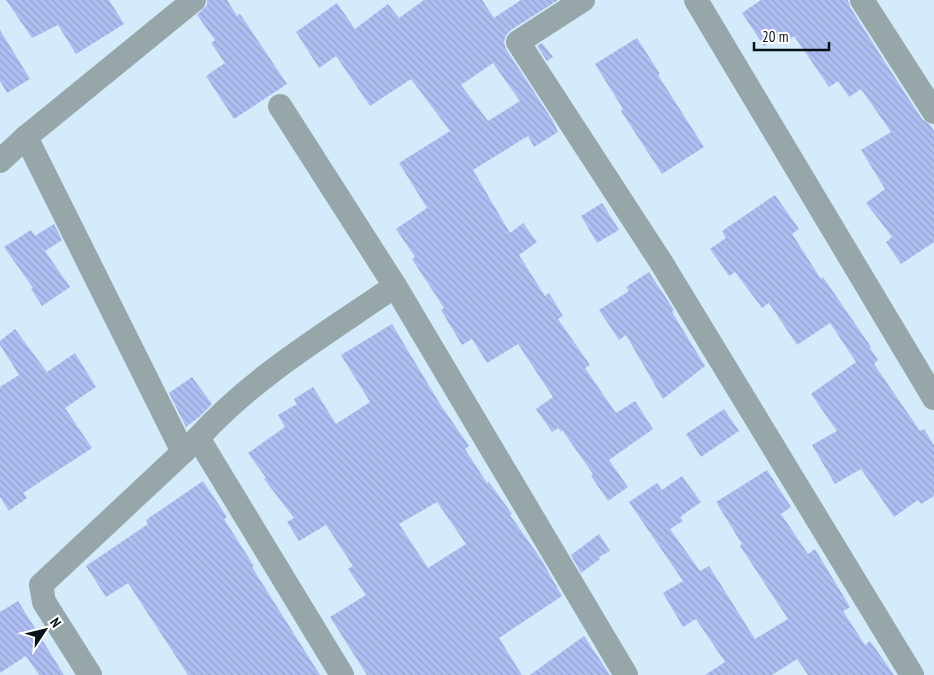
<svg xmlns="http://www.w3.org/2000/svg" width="934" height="675" viewBox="0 0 934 675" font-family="'PT Sans Narrow',sans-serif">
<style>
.building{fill:url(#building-back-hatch);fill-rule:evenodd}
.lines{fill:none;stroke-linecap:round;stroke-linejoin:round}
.minor{stroke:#97a7a9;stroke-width:24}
</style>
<defs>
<pattern id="building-back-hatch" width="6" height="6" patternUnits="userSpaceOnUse" patternTransform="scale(1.25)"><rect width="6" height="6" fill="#aebef1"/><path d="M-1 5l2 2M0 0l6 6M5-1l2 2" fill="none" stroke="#94a2ce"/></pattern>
</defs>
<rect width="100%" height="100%" fill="#d3ebfb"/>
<g class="building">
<path d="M6 0H109L124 24 76 54 58 25 32 38Z"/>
<path d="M207 0H227L237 16 240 14 287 84 234 119 206 76 225 63 211 43 215 40 197 15 207 5Z"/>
<path d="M424 0H482L494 18 521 0H558L511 30 506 35 504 42 506 49 553 121 558 132 534 147 528 136 473 170 510 233 523 223 537 242 519 255 545 296 549 293 563 316 558 319 590 365 585 368 616 413 635 401 653 429 609 460 628 487 608 501 591 476 593 474 562 430 561 432 558 428 552 432 536 409 553 397 518 344 487 363 472 339 462 345 441 310 444 308 412 259 415 257 396 229 427 208 399 163 450 131 411 79 370 106 336 56 319 68 296 32 337 3 355 29 388 4 399 18ZM493 63 520 101 488 121 461 85Z"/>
<path d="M761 0H848L850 7 890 70 922 119 930 125 934 131V242L901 264 886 242 892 237 866 203 885 189 861 150 891 132 861 89 849 97 838 81 829 87 794 36 786 41 782 35 764 46 742 13Z"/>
<path d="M0 30 30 79 7 93 0 81Z"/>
<path d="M637 38 660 74 658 75 704 147 662 174 621 111 623 109 595 64Z"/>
<path d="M542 43 553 57 547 61 537 46Z"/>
<path d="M775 195 799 229 792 234 821 279 823 277 871 347 870 348 878 360 874 364 920 431 924 429 934 445V496L921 504 918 500 894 517 861 469 835 484 812 445 837 431 811 394 856 362 830 323 797 345 769 303 762 308 735 272 729 276 710 249 726 238 722 231Z"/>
<path d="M602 203 619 230 597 243 581 216Z"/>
<path d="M54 224 62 240 45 251 70 287 42 306 31 289 33 288 4 247 31 230 35 236Z"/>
<path d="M649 272 674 310 672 312 705 366 663 399 626 335 619 340 599 310 629 291 626 287Z"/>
<path d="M392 324 440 404 469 446 465 449 487 483 489 482 512 514 510 515 541 559 562 596 499 638 522 675H367L330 617 366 595 348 569 353 566 326 525 299 541 287 522 294 518 264 479 266 478 248 453 285 427 278 415 297 404 294 399 313 387 336 424 370 402 341 355ZM437 502 466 544 428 568 399 524Z"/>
<path d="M15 329 47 372 75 353 96 387 65 408 92 448 23 493 27 498 9 511 0 497V387L19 375 0 345V341Z"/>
<path d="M192 377 212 404 199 417 186 427 169 393Z"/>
<path d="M724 409 739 431 701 457 686 434Z"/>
<path d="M767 470 791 507 781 514 808 554 815 549 850 607 843 611 865 645 870 641 894 675H808L797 659 772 675H705L725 662 696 619 683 627 663 593 683 581 629 502 657 483 662 490 682 476 701 502 680 517 683 521 670 529 700 571 709 566 755 639 788 619 740 546 742 544 716 502Z"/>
<path d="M203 481 227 517 224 519 254 566 252 567 320 675H188L128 583 106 597 86 566 148 524 146 520Z"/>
<path d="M599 534 610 551 599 557 600 559 581 573 571 555Z"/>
<path d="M18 601 64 675H39L26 656 0 673V612Z"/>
<path d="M584 636 610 675H530Z"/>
</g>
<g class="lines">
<g class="minor">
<path d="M583 0 518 42 661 262 912 675"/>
<path d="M696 0 934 398"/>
<path d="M862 0 934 112"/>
<path d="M280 106 395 286 626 675"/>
<path d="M26 137 183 452"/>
<path d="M0 161 26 137 194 0"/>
<path d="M198 438 342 675"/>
<path d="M90 675 44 602 41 585 198 438C254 376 327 333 395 286"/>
</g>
</g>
<g transform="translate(45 630) rotate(55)" stroke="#ffffff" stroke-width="4" paint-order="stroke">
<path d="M0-4L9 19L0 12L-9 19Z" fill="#071118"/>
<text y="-8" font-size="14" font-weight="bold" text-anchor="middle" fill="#071118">N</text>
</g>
<path d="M754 42v8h75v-8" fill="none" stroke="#071118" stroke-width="2.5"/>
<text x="762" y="42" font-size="15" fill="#071118" stroke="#ffffff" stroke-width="4" paint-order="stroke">20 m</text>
</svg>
